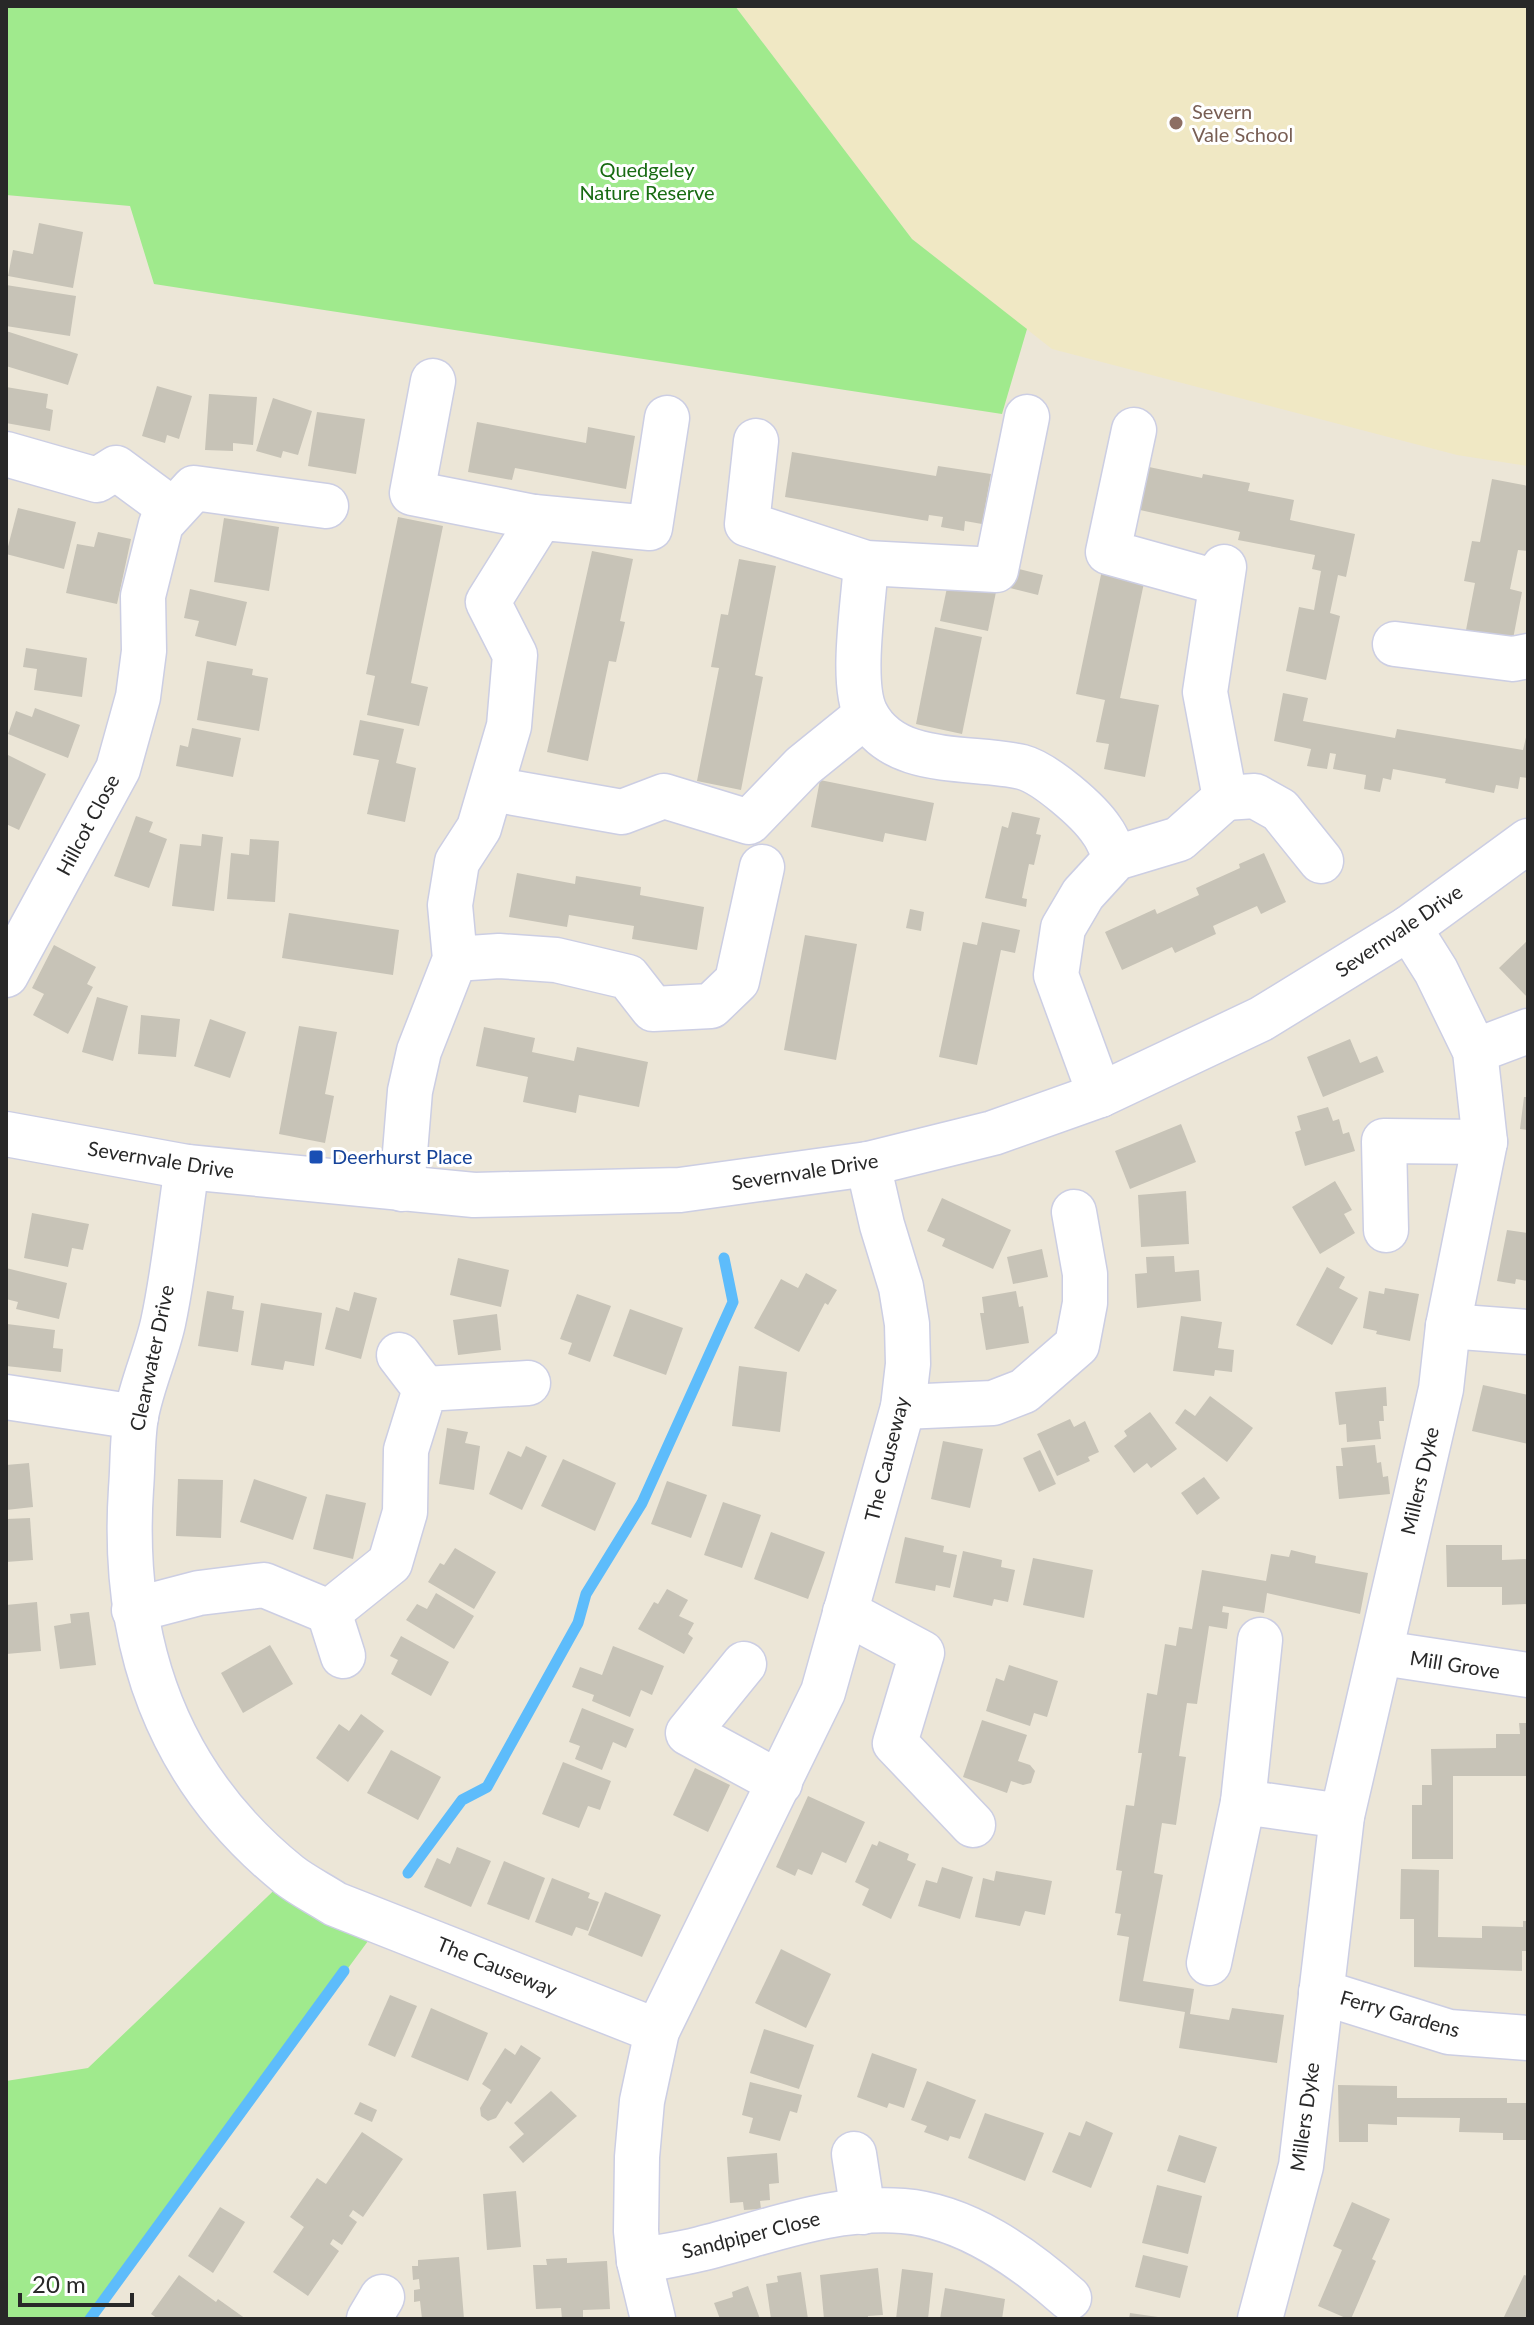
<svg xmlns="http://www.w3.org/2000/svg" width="1534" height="2325" viewBox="0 0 1534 2325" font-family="Lato,sans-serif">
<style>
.education{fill:#f0e8c4}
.green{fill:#a0ea8d}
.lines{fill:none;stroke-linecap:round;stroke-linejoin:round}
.stream{stroke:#5dbcfb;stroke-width:11}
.building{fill:#c7c3b7}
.street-casing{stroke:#cccee3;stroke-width:47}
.secondary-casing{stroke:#cccee3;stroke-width:47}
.street{stroke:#fff;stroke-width:44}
.secondary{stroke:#fff;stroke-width:44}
.education-dot{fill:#8d6e63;stroke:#fff;stroke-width:3}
.transit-dot{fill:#1a4fb4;stroke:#fff;stroke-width:3}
.labels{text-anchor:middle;stroke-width:6;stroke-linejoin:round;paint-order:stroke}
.education-label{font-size:20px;fill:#785e54;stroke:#fff;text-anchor:start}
.park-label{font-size:20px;fill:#186b12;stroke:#fff}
.street-label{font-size:20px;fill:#282828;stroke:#fff}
.transit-label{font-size:20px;fill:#164399;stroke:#fff;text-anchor:start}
</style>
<rect width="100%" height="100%" fill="#ece6d7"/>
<path class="education" d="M735 6H1528V466L1457 455 1052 349 912 239Z"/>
<g class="green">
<path d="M6 6H735L912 239 1027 329 1002 414 154 284 130 206 6 195Z"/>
<path d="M290 1875 382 1922 90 2319H6V2081L88 2068Z"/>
</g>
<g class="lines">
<g class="stream">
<path d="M408 1873 462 1800 487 1787 578 1623 586 1594 642 1503 733 1302 724 1258"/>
<path d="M90 2319 344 1971"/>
</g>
</g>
<g class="building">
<path d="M39 223 83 232 73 288 8 276 13 250 33 254Z"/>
<path d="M6 285 76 296 70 336 6 326Z"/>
<path d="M6 331 78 354 68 385 6 366Z"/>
<path d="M157 386 192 396 179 439 167 435 165 443 142 436Z"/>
<path d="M6 387 48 394 46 408 53 410 50 431 6 423Z"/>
<path d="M209 394 257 397 253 445 233 443V451L205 450Z"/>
<path d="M273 398 312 411 298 455 283 451 281 458 256 451Z"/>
<path d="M317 412 365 419 356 474 308 466Z"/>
<path d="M477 422 586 443 588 427 635 436 626 489 515 468 512 480 468 472Z"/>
<path d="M792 452 936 476 938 466 991 474 982 524 965 521 964 531 941 527 943 517 929 515 928 521 785 497Z"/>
<path d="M1149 467 1202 478 1203 474 1250 483 1248 491 1294 500 1290 520 1355 534 1346 577 1338 575 1330 613 1340 616 1326 680 1286 671 1299 607 1314 610 1321 571 1312 569 1315 555 1238 540 1240 532 1140 510Z"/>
<path d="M1492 479 1528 486V551L1518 550 1510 589 1522 592 1513 639 1466 630 1475 583 1464 581 1472 541 1480 542Z"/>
<path d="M18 508 76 522 64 569 6 554Z"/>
<path d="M398 517 443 526 411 683 428 687 419 726 367 715 375 676 366 674Z"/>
<path d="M224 518 279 527 269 591 214 582Z"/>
<path d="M98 532 131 539 117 604 66 593 77 544 94 547Z"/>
<path d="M592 551 633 559 620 621 625 622 616 662 609 661 588 761 547 752Z"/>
<path d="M739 559 776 566 755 675 763 677 741 790 697 781 719 668 711 667 721 614 728 615Z"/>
<path d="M1011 567 1043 575 1038 595 1006 587Z"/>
<path d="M1102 570 1145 578 1120 698 1159 705 1145 777 1104 769 1109 744 1096 742 1105 700 1076 694Z"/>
<path d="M948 583 996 592 988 631 940 621Z"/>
<path d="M190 589 247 602 236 646 195 636 199 621 184 618Z"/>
<path d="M935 627 982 637 962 734 916 724Z"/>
<path d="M26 648 87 658 82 697 34 690 37 669 23 667Z"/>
<path d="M207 661 253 669 252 675 268 678 259 731 197 720Z"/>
<path d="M1283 693 1308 698 1303 721 1395 738 1397 729 1523 750 1528 729V778L1520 777 1518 789 1496 785 1494 793 1445 783 1446 779 1393 769 1391 780 1383 778 1380 792 1364 789 1366 775 1333 769 1336 754 1330 753 1327 769 1307 766 1311 749 1274 741Z"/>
<path d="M35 708 80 725 68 758 8 734 16 711 32 717Z"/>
<path d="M360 720 404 729 396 763 416 768 405 822 367 814 379 760 353 755Z"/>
<path d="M192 728 241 738 233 777 176 766 180 745 188 747Z"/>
<path d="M6 754 46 774 19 830 6 824Z"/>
<path d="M820 780 934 803 926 841 885 833 883 842 811 827Z"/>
<path d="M1012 812 1040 818 1036 834 1041 835 1034 865 1029 864 1022 898 1027 899 1026 907 985 898 1002 826 1008 828Z"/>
<path d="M136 816 153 822 149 832 167 839 149 888 114 876Z"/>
<path d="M202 834 223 837 214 911 172 906 180 844 201 846Z"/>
<path d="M250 839 279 841 275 902 227 899 231 853 249 855Z"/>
<path d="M1264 853 1286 902 1261 914 1257 906 1213 926 1216 934 1175 953 1172 947 1122 970 1105 932 1155 909 1157 914 1199 895 1196 888 1240 868 1239 864Z"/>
<path d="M517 873 575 884 576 876 641 887 640 895 704 907 697 950 632 939 634 926 569 915 567 927 509 917Z"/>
<path d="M910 909 924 912 921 931 906 928Z"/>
<path d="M289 913 399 930 393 975 282 958Z"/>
<path d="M982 922 1020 930 1015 953 1001 950 977 1065 939 1057 963 942 977 945Z"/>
<path d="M805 935 857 944 836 1060 784 1050Z"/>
<path d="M1528 940V998L1499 968Z"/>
<path d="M54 945 96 967 87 984 93 987 68 1034 33 1015 44 994 32 988Z"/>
<path d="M97 997 128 1006 113 1061 82 1052Z"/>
<path d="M141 1015 180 1019 176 1057 138 1054Z"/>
<path d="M210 1019 246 1032 230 1078 194 1066Z"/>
<path d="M299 1026 337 1032 325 1094 334 1096 325 1143 279 1134Z"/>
<path d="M484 1027 535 1038 532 1052 574 1061 577 1047 648 1062 639 1107 579 1095 576 1113 523 1102 528 1077 476 1066Z"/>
<path d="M1350 1039 1360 1063 1377 1056 1384 1072 1323 1097 1307 1057Z"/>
<path d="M1524 1097H1528V1130L1520 1129Z"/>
<path d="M1328 1107 1333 1121 1339 1119 1343 1134 1349 1132 1355 1151 1305 1166 1295 1132 1301 1130 1297 1116Z"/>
<path d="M1181 1124 1196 1162 1130 1189 1115 1151Z"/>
<path d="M1335 1181 1352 1210 1344 1214 1355 1233 1320 1254 1292 1207Z"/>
<path d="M1186 1191 1189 1244 1141 1247 1138 1195Z"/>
<path d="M942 1198 1011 1230 993 1269 942 1246 945 1239 927 1231Z"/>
<path d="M32 1213 89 1224 83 1250 72 1248 68 1267 24 1258Z"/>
<path d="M1507 1230 1528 1233V1281L1516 1279 1515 1284 1497 1281Z"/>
<path d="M1042 1249 1048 1277 1013 1284 1007 1257Z"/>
<path d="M1174 1256 1175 1272 1199 1270 1201 1301 1137 1308 1135 1274 1147 1273 1146 1257Z"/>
<path d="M458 1258 509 1270 501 1307 450 1295Z"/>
<path d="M1327 1267 1345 1277 1339 1288 1358 1298 1332 1345 1296 1325Z"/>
<path d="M6 1268 67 1283 59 1319 16 1309 18 1302 6 1299Z"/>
<path d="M806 1273 837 1290 828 1305 825 1303 799 1352 754 1328 781 1279 798 1288Z"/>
<path d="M1385 1288 1419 1294 1410 1341 1376 1334 1377 1331 1363 1328 1369 1291 1384 1294Z"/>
<path d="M207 1291 234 1296 232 1309 244 1311 238 1352 198 1346Z"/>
<path d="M1016 1291 1019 1307 1023 1306 1029 1343 986 1350 980 1313H984L982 1297Z"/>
<path d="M354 1292 377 1298 361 1359 325 1349 336 1307 349 1311Z"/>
<path d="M577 1294 611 1306 590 1362 568 1354 572 1343 560 1339Z"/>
<path d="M261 1303 322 1313 314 1366 285 1361 283 1370 251 1365Z"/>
<path d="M630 1309 683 1328 666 1375 613 1356Z"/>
<path d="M497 1314 501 1350 458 1355 453 1320Z"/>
<path d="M1181 1316 1222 1322 1218 1348 1234 1350 1232 1372 1215 1370 1214 1376 1173 1371Z"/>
<path d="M7 1324 55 1330 53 1348 63 1349 61 1372 6 1366Z"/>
<path d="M739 1366 787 1372 780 1432 732 1426Z"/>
<path d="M1483 1385 1528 1395V1444L1472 1431Z"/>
<path d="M1386 1387 1387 1406H1383L1384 1421H1379L1381 1439 1347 1442 1346 1424 1339 1425 1335 1392Z"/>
<path d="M1210 1396 1253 1428 1227 1462 1175 1423 1185 1409 1195 1416Z"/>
<path d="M1150 1412 1177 1449 1151 1468 1147 1463 1134 1473 1114 1446 1127 1436 1124 1431Z"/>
<path d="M1070 1419 1074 1427 1085 1421 1099 1452 1088 1457 1090 1461 1057 1476 1037 1434Z"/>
<path d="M447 1428 468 1432 465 1443 480 1446 474 1490 439 1484Z"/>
<path d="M943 1441 983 1449 970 1508 931 1499Z"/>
<path d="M1375 1445 1377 1463 1381 1462 1383 1477 1388 1476 1390 1494 1339 1499 1336 1466H1343L1341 1448Z"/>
<path d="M526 1446 547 1456 522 1510 489 1494 508 1451 521 1457Z"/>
<path d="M1040 1450 1056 1484 1039 1492 1023 1458Z"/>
<path d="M563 1459 616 1483 595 1531 541 1506Z"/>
<path d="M29 1463 33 1507 6 1510V1465Z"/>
<path d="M1204 1477 1220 1498 1197 1515 1181 1493Z"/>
<path d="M178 1479 223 1480 221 1538 176 1536Z"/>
<path d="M254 1479 307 1497 293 1540 240 1522Z"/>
<path d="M667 1481 707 1495 691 1538 651 1524Z"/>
<path d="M326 1494 366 1503 353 1559 313 1549Z"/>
<path d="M723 1502 761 1515 742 1568 704 1555Z"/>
<path d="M30 1518 33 1560 6 1562V1519Z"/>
<path d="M771 1532 825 1552 808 1599 754 1579Z"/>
<path d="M905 1537 944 1546 943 1552 957 1555 950 1588 936 1585 935 1591 895 1583Z"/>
<path d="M1446 1545H1502V1560L1528 1559V1604L1502 1605V1587H1447Z"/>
<path d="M455 1548 496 1572 474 1609 428 1582 440 1563 444 1565Z"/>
<path d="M1291 1550 1316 1556 1315 1563 1368 1573 1360 1614 1267 1593 1264 1613 1223 1606 1222 1612 1229 1613 1227 1629 1209 1626 1197 1704 1187 1703 1179 1756 1186 1757 1176 1825 1162 1823 1154 1873 1163 1875 1143 1981 1194 1989 1190 2014 1229 2020 1232 2008 1284 2015 1277 2063 1179 2048 1185 2012 1119 2001 1129 1937 1117 1935 1121 1914 1115 1913 1122 1871 1116 1870 1126 1805 1134 1806 1142 1753H1138L1147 1693 1157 1695 1165 1644 1176 1646 1179 1627 1192 1629 1202 1570 1266 1581 1271 1554 1289 1557Z"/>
<path d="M963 1551 1002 1560 1001 1567 1015 1570 1008 1602 994 1599 992 1606 953 1597Z"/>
<path d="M1033 1558 1093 1570 1084 1618 1023 1605Z"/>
<path d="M667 1589 688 1600 679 1616 694 1623 688 1634 693 1638 684 1654 638 1629 654 1602 658 1604Z"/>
<path d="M436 1593 474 1616 454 1649 406 1620 417 1604 427 1609Z"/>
<path d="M37 1602 41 1651 6 1654V1605Z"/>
<path d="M89 1612 96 1665 60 1669 54 1626 71 1623 70 1614Z"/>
<path d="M401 1636 449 1662 431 1696 391 1674 398 1660 390 1656Z"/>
<path d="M270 1645 293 1684 243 1713 221 1673Z"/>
<path d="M613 1646 664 1666 652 1695 641 1690 630 1717 592 1701 594 1695 572 1687 580 1667 602 1675Z"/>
<path d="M1009 1665 1058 1681 1047 1717 1034 1713 1030 1726 986 1711 996 1678 1004 1681Z"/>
<path d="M582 1708 634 1729 626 1748 613 1742 602 1770 575 1759 580 1746 569 1742Z"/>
<path d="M361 1714 384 1731 348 1782 316 1758 339 1724 349 1731Z"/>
<path d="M982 1720 1027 1735 1018 1761 1030 1765 1035 1771 1031 1783 1023 1785 1011 1781 1007 1793 963 1777Z"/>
<path d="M1519 1723H1528V1776H1453V1859H1412V1805H1422V1785H1432L1431 1749 1496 1748V1734H1520Z"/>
<path d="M391 1750 441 1777 418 1820 367 1793Z"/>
<path d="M563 1762 611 1781 600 1810 588 1806 579 1828 542 1814Z"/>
<path d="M695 1768 730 1785 708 1832 673 1815Z"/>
<path d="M808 1796 865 1822 846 1863 822 1852 812 1875 798 1869 795 1876 776 1867Z"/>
<path d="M879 1841 909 1854 907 1860 916 1864 891 1919 862 1905 869 1889 855 1882 872 1844 877 1846Z"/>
<path d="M457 1847 491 1861 471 1907 424 1887 437 1858 450 1864Z"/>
<path d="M504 1861 545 1878 529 1920 487 1904Z"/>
<path d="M942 1867 973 1877 960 1919 918 1906 926 1880 937 1883Z"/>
<path d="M1401 1869 1439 1870 1438 1937 1482 1938V1926L1523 1927V1921H1528V1951H1522V1971L1414 1967V1919H1400Z"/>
<path d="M996 1871 1052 1881 1045 1915 1025 1911 1020 1926 975 1917 983 1878 994 1881Z"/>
<path d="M552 1878 590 1893 588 1898 599 1902 588 1931 576 1927 572 1936 535 1922Z"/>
<path d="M605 1892 661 1915 642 1957 588 1935Z"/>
<path d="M781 1949 831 1974 806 2028 755 2003Z"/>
<path d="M390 1995 417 2006 395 2057 368 2045Z"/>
<path d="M431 2008 488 2033 468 2081 411 2057Z"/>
<path d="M764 2029 814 2045 799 2089 750 2073Z"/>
<path d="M521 2045 541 2058 511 2104 507 2101 496 2118 488 2121 481 2116 480 2108 491 2090 482 2084 505 2048 515 2055Z"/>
<path d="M872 2053 917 2069 904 2108 889 2103 887 2108 857 2097Z"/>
<path d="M927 2081 976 2100 960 2139 950 2136 948 2141 924 2132 927 2126 911 2120Z"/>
<path d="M750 2082 802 2095 797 2113 790 2111 780 2141 749 2133 753 2118 742 2115Z"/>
<path d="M1338 2085 1397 2086V2098H1507V2103H1528V2140H1503V2133L1459 2132 1460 2118 1397 2117V2125L1368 2124V2142H1339Z"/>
<path d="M551 2091 577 2116 523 2163 509 2147 524 2134 514 2123Z"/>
<path d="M360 2102 377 2110 372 2122 354 2114Z"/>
<path d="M985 2113 1044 2133 1025 2181 968 2158Z"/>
<path d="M1086 2121 1113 2133 1091 2188 1052 2172 1069 2132 1080 2136Z"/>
<path d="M362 2132 403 2159 363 2217 353 2210 349 2216 357 2222 342 2245 333 2239 330 2244 339 2251 308 2296 273 2272 304 2227 290 2217 317 2178 326 2184Z"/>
<path d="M1179 2135 1217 2147 1205 2183 1167 2171Z"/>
<path d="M777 2153 779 2183 769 2184 770 2200 760 2201 761 2209 744 2210 743 2202 730 2203 727 2157Z"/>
<path d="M1157 2185 1202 2196 1188 2254 1142 2243Z"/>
<path d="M516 2191 521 2247 487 2250 483 2194Z"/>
<path d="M1352 2202 1390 2219 1372 2259 1376 2261 1351 2319H1348L1318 2306 1342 2250 1333 2246Z"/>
<path d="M220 2207 245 2222 213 2273 188 2256Z"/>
<path d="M1143 2255 1188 2266 1180 2298 1135 2287Z"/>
<path d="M459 2257 464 2319H422L420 2301 414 2302V2290L420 2289 419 2279 413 2280 412 2266H418V2260Z"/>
<path d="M567 2258V2263L607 2261 610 2309 583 2310V2319H562L561 2308 536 2309 533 2265H547L546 2259Z"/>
<path d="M878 2268 883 2315 868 2316V2319H824L820 2275Z"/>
<path d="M902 2269 933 2273 928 2319H896Z"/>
<path d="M801 2272 808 2319H771L766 2284 778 2282 777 2276Z"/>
<path d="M179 2275 216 2302 218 2299 246 2319H158L151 2314Z"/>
<path d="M1524 2275 1528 2276V2319H1503Z"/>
<path d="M748 2286 760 2319H720L714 2303 733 2297 732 2292Z"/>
<path d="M945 2288 1005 2299 1002 2319H940Z"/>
<path d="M1130 2313 1158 2317V2319H1129Z"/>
</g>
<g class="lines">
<g class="street-casing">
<g id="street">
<path d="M433 381 412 493 534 517"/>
<path d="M1134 430 1108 552 1220 583"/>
<path d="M756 441 747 524 866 563 996 570 1027 417"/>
<path d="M6 454 97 480 116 468 173 510"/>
<path d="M866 563C864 600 850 683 866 714 894 769 972 755 1022 767 1045 773 1089 811 1102 831 1108 839 1111 849 1116 858"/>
<path d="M1395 644 1513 659 1528 656"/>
<path d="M492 789 622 812 664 796 749 822 803 766 866 715"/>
<path d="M1225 798 1255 796 1280 810 1321 861"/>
<path d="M455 959 499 956 556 960 628 977 653 1009 711 1006 737 981 762 867"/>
<path d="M6 975 118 769 138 697 144 651 143 596 161 524 194 488 326 506"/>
<path d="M1475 1051 1528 1031"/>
<path d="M1100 1095 1056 975 1063 928 1083 894 1116 858 1179 839 1225 798 1205 692 1224 567"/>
<path d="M187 1167C179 1219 174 1272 163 1323 156 1354 142 1384 136 1416 132 1439 133 1465 131 1489 121 1642 166 1776 289 1875 303 1886 320 1894 335 1904L657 2031"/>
<path d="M402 1189 410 1091 419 1051 455 959 450 905 457 862 479 828 509 726 515 655 488 602 533 530 534 517 650 528 667 418"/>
<path d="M1386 1230 1384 1141 1485 1142"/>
<path d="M1448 1326 1528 1332"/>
<path d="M399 1355 425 1389"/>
<path d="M6 1397 136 1417"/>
<path d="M903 1407 993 1403 1024 1391 1077 1345 1085 1303V1274L1074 1212"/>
<path d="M134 1610 199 1593 264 1585 329 1612 390 1563 405 1512 406 1450 425 1389 528 1383"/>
<path d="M329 1612 343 1656"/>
<path d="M845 1612 922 1653 895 1743 973 1825"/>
<path d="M1382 1653 1528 1675"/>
<path d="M744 1664 688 1733 780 1783"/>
<path d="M1243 1802 1260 1640"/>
<path d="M1209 1963 1243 1802 1342 1816"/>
<path d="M1321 1992 1449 2032 1528 2038"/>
<path d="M854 2154 863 2212"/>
<path d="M639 2261C659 2257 680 2254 700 2249 766 2233 833 2205 903 2211 966 2216 1024 2258 1069 2298"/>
<path d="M369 2319 382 2297"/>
<path d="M653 2319 639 2261 636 2231 637 2157 642 2101 657 2031 823 1692 903 1407 908 1364 907 1324 901 1287 882 1225 868 1164"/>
<path d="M1260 2319 1301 2166 1342 1816 1441 1389 1448 1326 1485 1142 1475 1051 1436 971 1409 928"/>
</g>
</g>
<g class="secondary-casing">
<path id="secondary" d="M6 1134 187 1167 474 1195 680 1190 868 1164 993 1133 1100 1095 1261 1019 1409 928 1528 841"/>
</g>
<use href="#street" class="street"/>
<use href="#secondary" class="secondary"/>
</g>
<circle class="education-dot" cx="1176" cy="123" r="8"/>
<rect class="transit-dot" x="308" y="1149" width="16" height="16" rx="4"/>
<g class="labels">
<g class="education-label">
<text x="1192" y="119">Severn<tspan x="1192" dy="23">Vale School</tspan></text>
</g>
<g class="park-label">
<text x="647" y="177">Quedgeley<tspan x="647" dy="23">Nature Reserve</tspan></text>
</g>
<g class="street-label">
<text transform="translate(88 825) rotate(-62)" y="7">Hillcot Close</text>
<text transform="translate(1399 931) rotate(-34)" y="7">Severnvale Drive</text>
<text transform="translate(161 1160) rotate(9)" y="7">Severnvale Drive</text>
<text transform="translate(805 1172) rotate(-9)" y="7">Severnvale Drive</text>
<text transform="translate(152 1358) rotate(-78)" y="7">Clearwater Drive</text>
<text transform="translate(887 1459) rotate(-76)" y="7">The Causeway</text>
<text transform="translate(1420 1481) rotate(-77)" y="7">Millers Dyke</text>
<text transform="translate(1455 1665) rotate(9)" y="7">Mill Grove</text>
<text transform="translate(497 1967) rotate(22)" y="7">The Causeway</text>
<text transform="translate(1400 2014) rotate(16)" y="7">Ferry Gardens</text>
<text transform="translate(1305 2117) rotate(-82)" y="7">Millers Dyke</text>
<text transform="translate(751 2235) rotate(-14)" y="7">Sandpiper Close</text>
</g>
<g class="transit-label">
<text x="332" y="1164">Deerhurst Place</text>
</g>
</g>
<rect width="1534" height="2325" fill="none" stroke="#282828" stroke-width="16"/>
<path d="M20 2293v12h112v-12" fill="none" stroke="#282828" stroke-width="4"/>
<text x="32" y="2293" font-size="24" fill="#282828" stroke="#ffffff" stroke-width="6" paint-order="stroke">20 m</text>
</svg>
